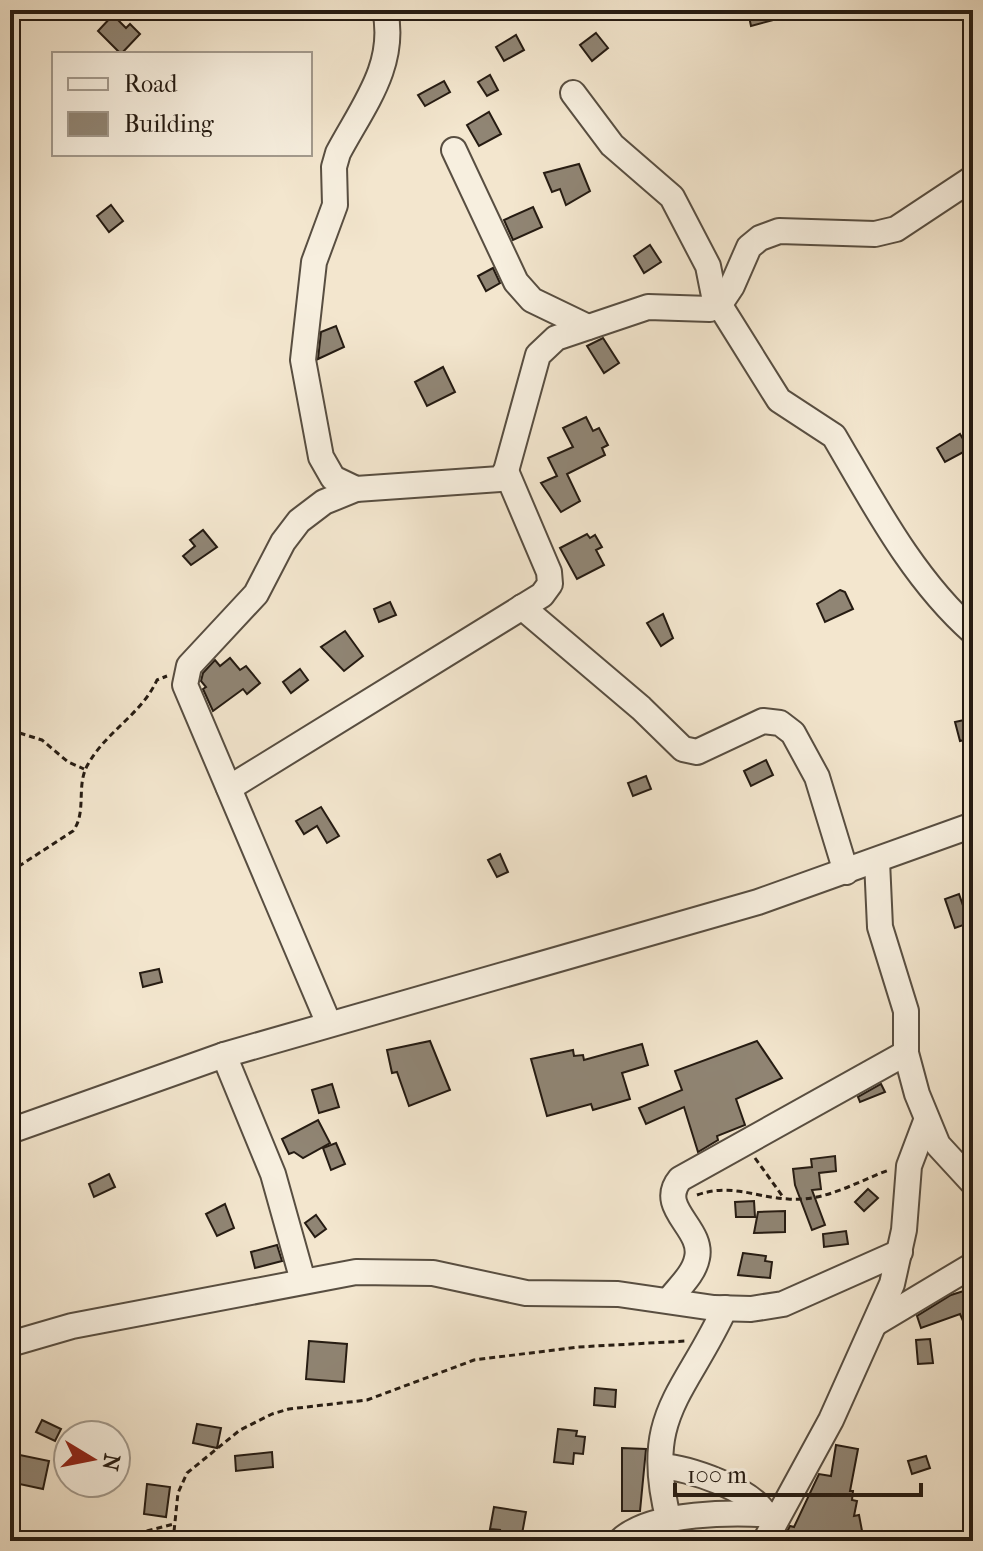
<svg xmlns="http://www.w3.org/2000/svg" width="983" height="1551" viewBox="0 0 983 1551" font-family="'IM FELL French Canon',serif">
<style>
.building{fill:#908574;stroke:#251b12;stroke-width:2}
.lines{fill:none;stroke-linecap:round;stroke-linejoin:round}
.minor-casing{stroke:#584e41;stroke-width:28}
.path{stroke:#251b12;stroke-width:3;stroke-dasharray:6 4;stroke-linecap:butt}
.minor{stroke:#f7efdf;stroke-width:24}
</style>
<rect width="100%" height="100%" fill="#f3e6ce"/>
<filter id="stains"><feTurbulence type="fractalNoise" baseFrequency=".0025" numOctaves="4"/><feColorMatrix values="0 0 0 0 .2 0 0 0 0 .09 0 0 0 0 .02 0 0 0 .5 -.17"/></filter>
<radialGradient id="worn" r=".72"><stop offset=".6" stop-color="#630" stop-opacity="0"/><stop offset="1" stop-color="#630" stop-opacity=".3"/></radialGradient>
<g class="building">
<path d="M757 10H795L796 14 751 26 748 12Z"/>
<path d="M113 15 126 28 130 24 140 34 121 54 98 31Z"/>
<path d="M596 33 608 48 592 61 580 45Z"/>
<path d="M516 35 524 50 504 61 496 47Z"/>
<path d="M490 75 498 90 487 96 478 82Z"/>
<path d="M444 81 450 92 425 106 418 95Z"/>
<path d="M489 112 501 134 479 146 467 125Z"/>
<path d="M579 164 590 191 566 205 560 189 552 192 544 173Z"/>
<path d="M111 205 123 221 109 232 97 216Z"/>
<path d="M533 207 542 227 513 240 504 220Z"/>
<path d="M650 245 661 262 644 273 634 256Z"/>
<path d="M493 268 500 283 486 291 478 276Z"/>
<path d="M336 326 344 347 318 359 321 332Z"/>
<path d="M603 338 619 363 604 373 587 346Z"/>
<path d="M443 367 455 392 427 406 415 382Z"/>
<path d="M586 417 593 431 599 428 608 445 602 448 605 455 567 474 580 501 561 512 541 483 557 476 548 458 573 447 563 428Z"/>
<path d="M960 434 969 449 945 462 937 448Z"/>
<path d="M203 530 217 547 191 565 183 556 195 546 190 540Z"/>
<path d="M587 534 590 538 595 535 602 547 596 550 604 565 577 579 560 548Z"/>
<path d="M840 590 845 592 853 609 825 622 817 604Z"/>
<path d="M390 602 396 615 379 622 374 609Z"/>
<path d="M663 614 673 638 661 646 647 623Z"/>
<path d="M345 631 363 656 344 671 321 647Z"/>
<path d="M230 658 240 670 246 666 260 683 247 694 243 689 213 711 203 689 206 687 201 681 203 673 215 660 220 666Z"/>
<path d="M300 669 308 680 291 693 283 682Z"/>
<path d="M973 718V738L960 741 955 722Z"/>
<path d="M766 760 773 775 751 786 744 771Z"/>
<path d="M646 776 651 789 633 796 628 783Z"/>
<path d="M321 807 339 836 327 843 317 826 304 834 296 821Z"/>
<path d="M500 854 508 872 497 877 488 860Z"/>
<path d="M959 894 969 923 955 928 945 899Z"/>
<path d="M159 969 162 982 143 987 140 973Z"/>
<path d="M430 1041 450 1090 409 1106 397 1072 392 1073 387 1050Z"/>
<path d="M757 1041 782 1078 736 1099 745 1125 717 1136 718 1140 698 1152 684 1107 646 1124 639 1108 682 1090 675 1071Z"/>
<path d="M642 1044 648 1065 622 1073 630 1099 593 1110 591 1104 547 1116 531 1059 573 1050 574 1056 583 1055 584 1060Z"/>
<path d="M332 1084 339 1107 319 1113 312 1090Z"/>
<path d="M881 1084 885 1092 860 1102 858 1097Z"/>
<path d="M318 1120 330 1143 303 1158 294 1152 289 1154 282 1139Z"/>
<path d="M336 1143 345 1164 331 1170 323 1148Z"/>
<path d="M835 1156 836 1171 819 1173 821 1189 812 1190 825 1225 812 1230 795 1185 793 1169 812 1167 811 1159Z"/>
<path d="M109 1174 115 1187 94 1197 89 1184Z"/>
<path d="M868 1189 878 1198 864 1211 855 1202Z"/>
<path d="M754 1201 755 1217H736L735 1202Z"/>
<path d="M225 1204 234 1228 217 1236 206 1214Z"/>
<path d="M785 1211V1232L754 1233 758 1212Z"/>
<path d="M316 1215 326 1229 315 1237 305 1223Z"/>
<path d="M846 1231 848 1244 824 1247 823 1234Z"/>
<path d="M277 1245 282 1261 255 1268 251 1252Z"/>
<path d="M743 1253 766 1256 765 1261 772 1262 770 1278 738 1275Z"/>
<path d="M973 1288V1316L963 1321 960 1314 921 1328 917 1316 951 1295Z"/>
<path d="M930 1339 933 1363 918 1364 916 1340Z"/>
<path d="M309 1341 347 1344 344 1382 306 1379Z"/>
<path d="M595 1388 616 1390 615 1407 594 1405Z"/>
<path d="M42 1420 61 1429 55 1441 36 1432Z"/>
<path d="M197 1424 221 1428 217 1448 193 1443Z"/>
<path d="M558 1429 577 1431 576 1436 585 1437 583 1454 574 1453 573 1464 554 1462Z"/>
<path d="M836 1445 858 1449 850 1491H853L852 1500 857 1501 854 1516 859 1515 863 1536 834 1541H782L790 1526 794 1527 819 1474 831 1476Z"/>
<path d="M622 1448 646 1449 640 1511H622Z"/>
<path d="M272 1452 273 1467 236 1471 235 1456Z"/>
<path d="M10 1453 49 1461 43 1489 10 1482Z"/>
<path d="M926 1456 930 1468 912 1474 908 1461Z"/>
<path d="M147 1484 170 1487 166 1517 144 1514Z"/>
<path d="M494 1507 526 1512 522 1534 515 1533 513 1541H498L500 1530 490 1529Z"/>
</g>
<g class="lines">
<g class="minor-casing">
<g id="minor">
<path d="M573 93 612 145 672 197 708 266 714 296 779 400 834 436C874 504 913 579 973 632"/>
<path d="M454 150 516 282 532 300 588 327"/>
<path d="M356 489 333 478 321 457 303 360 314 262 335 205 334 167 338 153C363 106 397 65 385 10"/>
<path d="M522 607 641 708 683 749 697 752 763 721 780 723 793 733 817 777 846 872"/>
<path d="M229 788 542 595 550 584 549 572 506 471"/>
<path d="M877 861 880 927 906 1011V1053L917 1094 938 1145 973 1183"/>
<path d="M329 1024 185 685 189 666 256 594 283 542 299 521 324 502 356 489 500 479 506 471 538 355 556 338 648 307 710 309 720 304 732 286 749 247 760 238 779 231 875 234 896 229 973 178"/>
<path d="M224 1055 273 1174 303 1281"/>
<path d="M10 1131 224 1055 758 902 973 825"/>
<path d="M669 1300C679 1287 694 1274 697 1258 704 1228 656 1208 680 1179L906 1053"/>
<path d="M876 1323 973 1265"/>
<path d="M10 1344 72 1326 356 1272 433 1273 526 1293 618 1294 714 1308 751 1309 783 1304 900 1252"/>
<path d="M661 1466C688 1468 752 1489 765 1514"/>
<path d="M669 1521C641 1415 685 1395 725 1308"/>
<path d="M620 1541C651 1511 736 1512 777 1515"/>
<path d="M765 1541 831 1420 892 1284 904 1230 909 1166 926 1121"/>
</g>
</g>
<g class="path">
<path d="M10 730 42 740 68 762 84 769"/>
<path d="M10 872 73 831C87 812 76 787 87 766 105 732 141 715 157 680L167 676"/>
<path d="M755 1158 783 1197"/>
<path d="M697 1195C731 1183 754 1197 788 1199 825 1202 856 1182 889 1170"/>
<path d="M108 1541 174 1524"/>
<path d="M173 1541 178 1493 187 1473 240 1430 272 1414 289 1409 367 1400 474 1360 578 1347 686 1341"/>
</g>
<use href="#minor" class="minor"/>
</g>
<rect width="983" height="1551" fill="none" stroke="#f3e6ce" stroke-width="40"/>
<rect x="12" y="12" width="959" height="1527" fill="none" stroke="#251b12" stroke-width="4"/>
<rect x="20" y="20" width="943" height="1511" fill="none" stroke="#251b12" stroke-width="2"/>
<rect x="52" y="52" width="260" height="104" fill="#f7efdf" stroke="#a39a8d" stroke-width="2"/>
<rect x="68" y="78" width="40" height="12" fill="#f7efdf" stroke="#a39a8d" stroke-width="2"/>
<text x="124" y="92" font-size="24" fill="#251b12">Road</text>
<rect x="68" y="112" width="40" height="24" fill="#908574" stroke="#a39a8d" stroke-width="2"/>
<text x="124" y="132" font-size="24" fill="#251b12">Building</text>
<g transform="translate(92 1459) rotate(100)"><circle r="38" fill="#f7efdf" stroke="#a39a8d" stroke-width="2"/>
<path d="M0-6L14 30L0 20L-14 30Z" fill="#8f2418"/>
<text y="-12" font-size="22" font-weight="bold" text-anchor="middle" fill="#251b12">N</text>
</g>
<path d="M675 1483v12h246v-12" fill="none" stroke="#251b12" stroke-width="4"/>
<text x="687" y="1483" font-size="24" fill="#251b12" stroke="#f7efdf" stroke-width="6" paint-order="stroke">100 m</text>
<rect width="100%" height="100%" filter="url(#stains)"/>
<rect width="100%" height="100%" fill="url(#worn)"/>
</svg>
